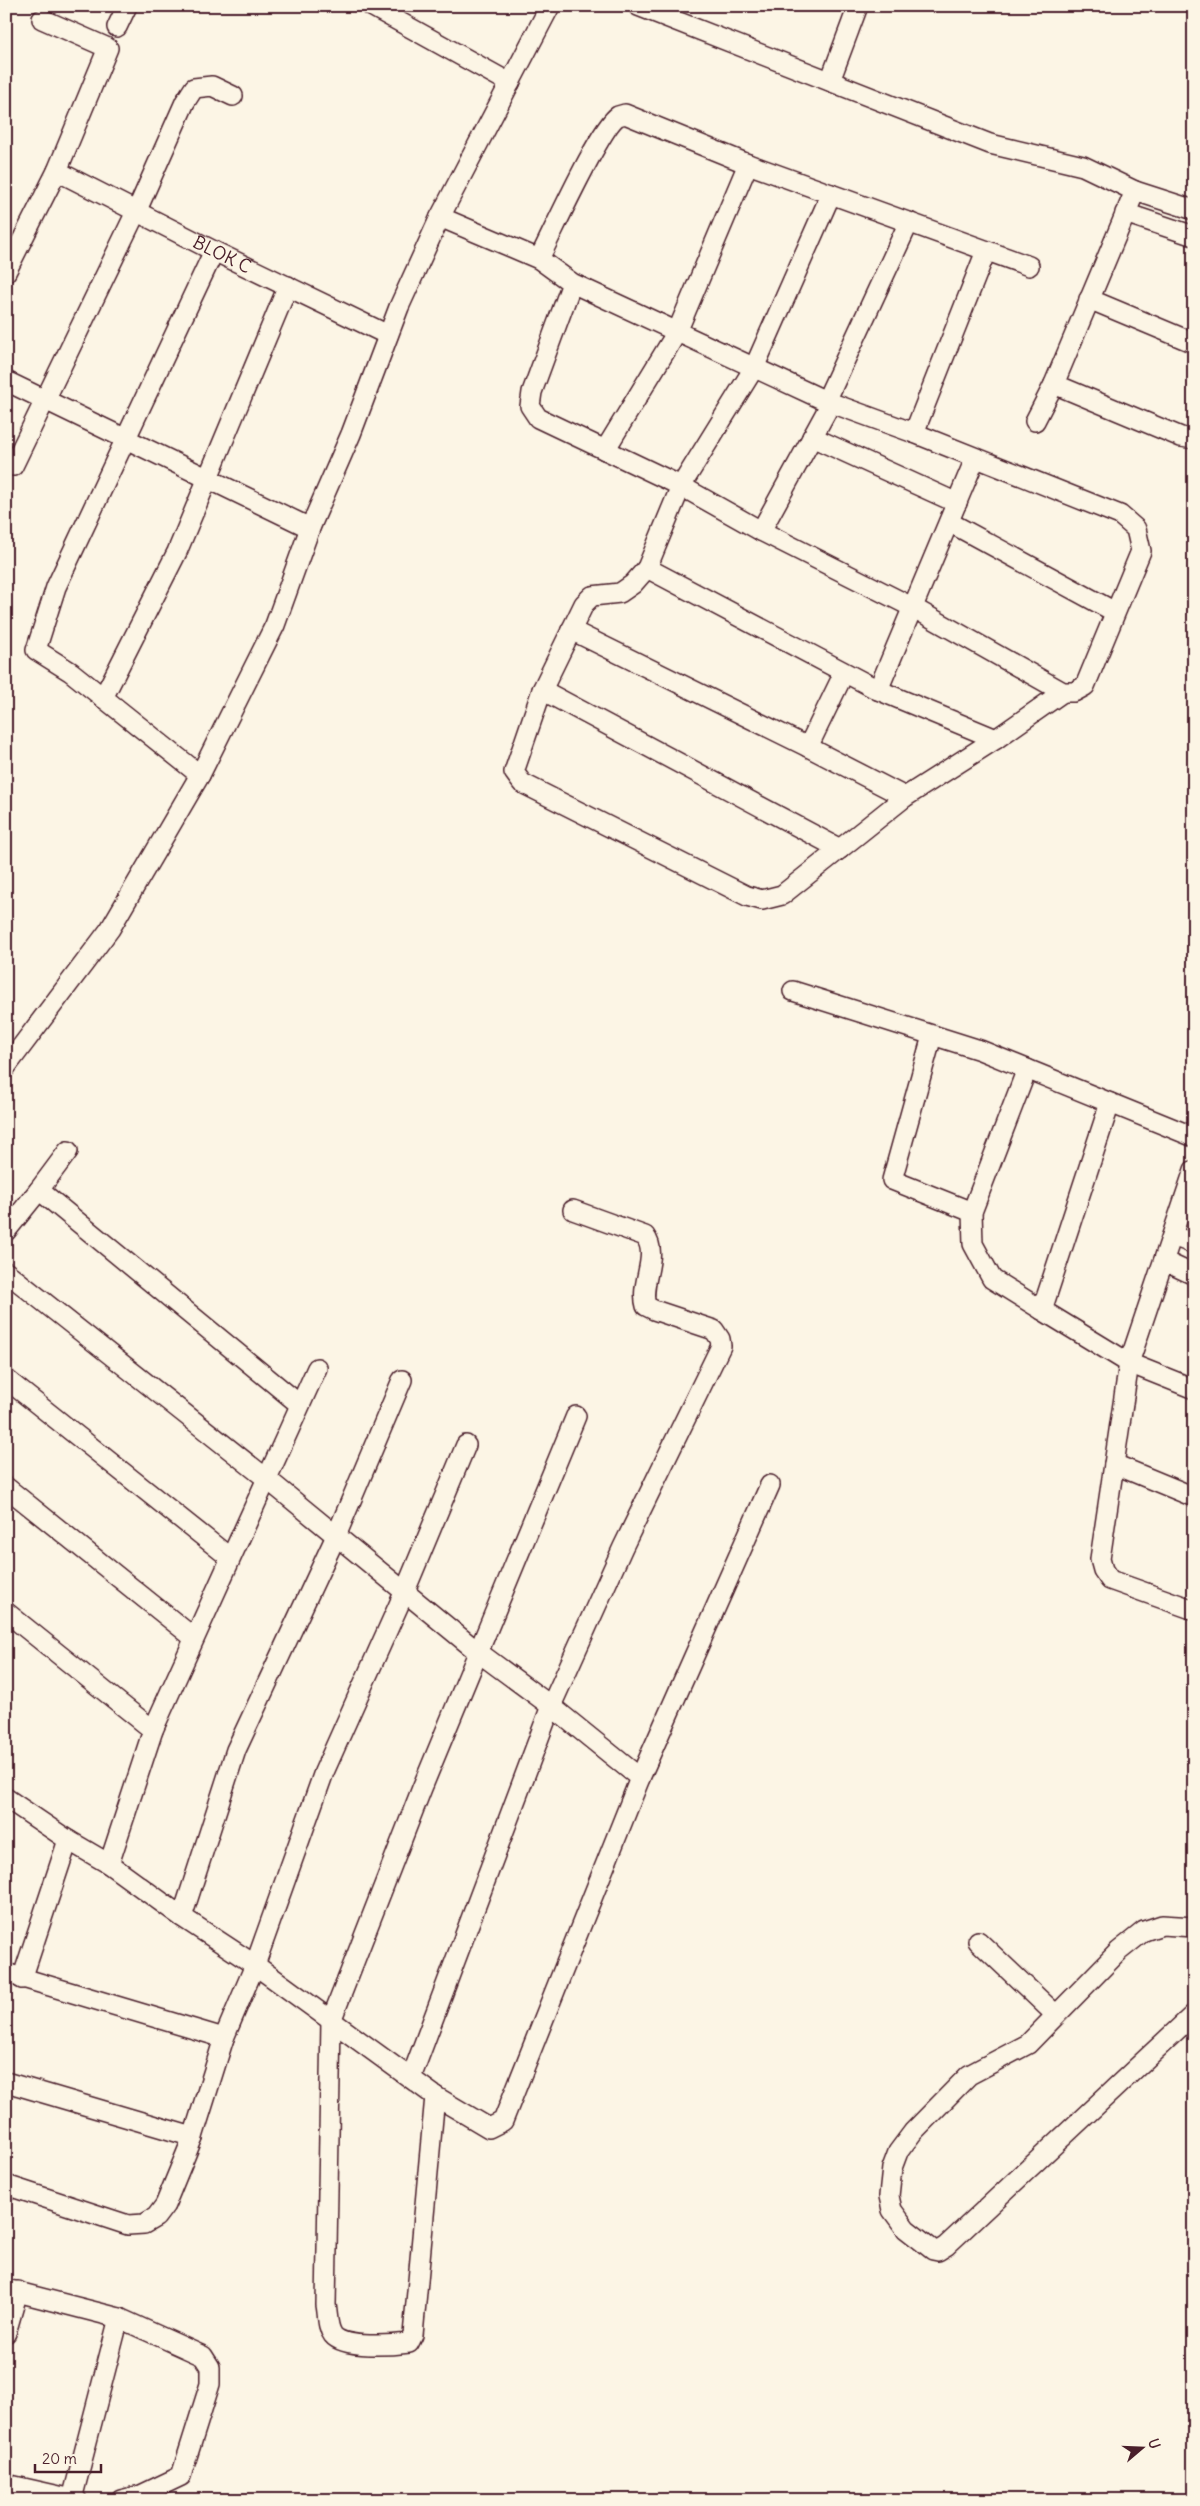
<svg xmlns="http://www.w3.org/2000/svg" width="1200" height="2506" viewBox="0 0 1200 2506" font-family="Delius,sans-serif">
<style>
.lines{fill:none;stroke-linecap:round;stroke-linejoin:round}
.minor-casing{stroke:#4a1f2b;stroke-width:22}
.minor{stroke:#fcf5e5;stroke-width:19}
.labels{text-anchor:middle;stroke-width:5;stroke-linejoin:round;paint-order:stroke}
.street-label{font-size:18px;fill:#4a1f2b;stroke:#fcf5e5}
</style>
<rect width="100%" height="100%" fill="#fcf5e5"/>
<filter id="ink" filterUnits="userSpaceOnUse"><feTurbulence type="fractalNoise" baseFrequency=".02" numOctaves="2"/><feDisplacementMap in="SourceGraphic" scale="10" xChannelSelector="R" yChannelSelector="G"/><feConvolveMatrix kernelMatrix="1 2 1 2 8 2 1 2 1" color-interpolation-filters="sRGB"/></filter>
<g filter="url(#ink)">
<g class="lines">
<g class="minor-casing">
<g id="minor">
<path d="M371 6 510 83"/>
<path d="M638 6 990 144 1083 166 1135 191 1194 210"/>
<path d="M117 27 127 6"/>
<path d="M830 81 858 6"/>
<path id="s1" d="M57 171 214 251 388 335"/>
<path d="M831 194 754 368 681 486 647 568 633 584 620 593 592 596 584 604 542 690 514 772 522 783 747 896 762 900 782 895 905 797 996 739 1063 692"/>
<path d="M1125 213 1194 236"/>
<path d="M440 217 539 259 572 283 826 401 914 433 1120 515 1136 529 1141 551 1085 686 1074 692H1063L912 607 761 531 681 486 538 418 530 406 532 392 572 283"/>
<path d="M539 259C552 234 600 127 618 116 618 116 625 114 625 114L748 164 1029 266"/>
<path d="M6 272 57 171 108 48 42 19"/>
<path d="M1089 299 1194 343"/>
<path d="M6 381 310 528"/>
<path d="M1054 384 1181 437 1194 439"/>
<path d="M826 401 909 222"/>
<path d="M1035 421 1054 384 1135 191"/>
<path d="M914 433 986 251"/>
<path d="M812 437 957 503"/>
<path d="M605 450 677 332 748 164"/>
<path d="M13 466 137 210 185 102 194 88 212 86 233 96"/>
<path d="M949 522 1115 612"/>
<path d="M761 531 831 403"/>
<path d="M647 568 878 690 996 739"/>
<path d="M571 630 808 747 905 797"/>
<path d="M542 690 840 849"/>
<path d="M878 690 975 459"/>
<path d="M103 698 177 552 288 286"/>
<path d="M808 747 844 673"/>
<path d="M200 775 71 672 36 650 56 587 214 251"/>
<path d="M793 991 980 1050 1194 1137"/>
<path d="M932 1036 892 1180 972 1212"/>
<path d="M6 1067 110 929 200 775 275 625 310 528 351 434 399 307 440 217 550 6"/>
<path d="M1027 1069 972 1212 973 1244 992 1279 1042 1310"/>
<path d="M1110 1103 1042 1310 1129 1363 1194 1389"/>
<path d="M1194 1170 1129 1363 1100 1559 1103 1570 1110 1580 1194 1610"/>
<path d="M39 1190 68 1151"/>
<path d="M6 1231 39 1190 299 1404"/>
<path d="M1173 1236 1194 1244"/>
<path d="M1164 1261 1194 1275"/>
<path d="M6 1272 267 1479 478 1652 551 1706 640 1778"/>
<path d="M6 1379 229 1557"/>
<path d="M1114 1464 1194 1497"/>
<path d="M6 1487 194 1638"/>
<path d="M6 1612 153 1730"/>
<path d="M6 1798 68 1840 109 1864 182 1917 255 1965 435 2096 489 2128 503 2121 640 1778 770 1485"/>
<path d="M109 1864 153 1730 317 1368"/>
<path d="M182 1917 236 1750 336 1536 402 1380"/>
<path d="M1194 1927 1162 1925 1144 1931 1119 1951 1028 2044 969 2075 913 2132 898 2152 892 2168 889 2196 892 2210 906 2229 933 2250 938 2251 946 2246 1194 2014"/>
<path d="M978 1941 1056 2015"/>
<path d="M6 1973 224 2038"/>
<path d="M22 1979 68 1840"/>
<path d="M411 2078 551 1706 623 1547 721 1346 720 1339 714 1330 654 1310 646 1306C639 1283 660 1256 645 1236L573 1210"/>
<path d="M6 2082 193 2137"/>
<path d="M435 2096 413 2335 409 2343C394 2345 344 2349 333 2335 327 2327 328 2315 326 2305L331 2021 422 1788 576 1416"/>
<path d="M6 2185 128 2225 144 2224 156 2217 165 2205 193 2137 224 2038 255 1965 324 1772 405 1591 466 1445"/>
<path d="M6 2289 119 2318 203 2356 210 2367V2384L181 2476 141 2495 121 2500"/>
<path d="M6 2333 18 2291"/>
<path d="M6 2484 77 2500"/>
<path d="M72 2499 119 2318"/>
</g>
</g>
<use href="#minor" class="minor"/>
</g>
</g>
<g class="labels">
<g class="street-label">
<text dy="6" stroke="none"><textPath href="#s1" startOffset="185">BLOK C</textPath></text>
</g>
</g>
<rect width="1200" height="2506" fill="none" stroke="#fcf5e5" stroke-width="25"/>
<rect x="12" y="12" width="1175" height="2481" fill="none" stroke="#4a1f2b" stroke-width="2" filter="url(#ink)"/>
<g transform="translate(1142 2448) rotate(71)" stroke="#fcf5e5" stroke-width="4" paint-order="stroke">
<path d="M0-4L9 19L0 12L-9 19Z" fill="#4a1f2b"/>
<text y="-8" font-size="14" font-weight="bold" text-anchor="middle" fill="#4a1f2b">U</text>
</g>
<path d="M35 2464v8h66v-8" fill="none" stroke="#4a1f2b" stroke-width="2.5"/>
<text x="42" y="2464" font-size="15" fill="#4a1f2b" stroke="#fcf5e5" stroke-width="4" paint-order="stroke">20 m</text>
</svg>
